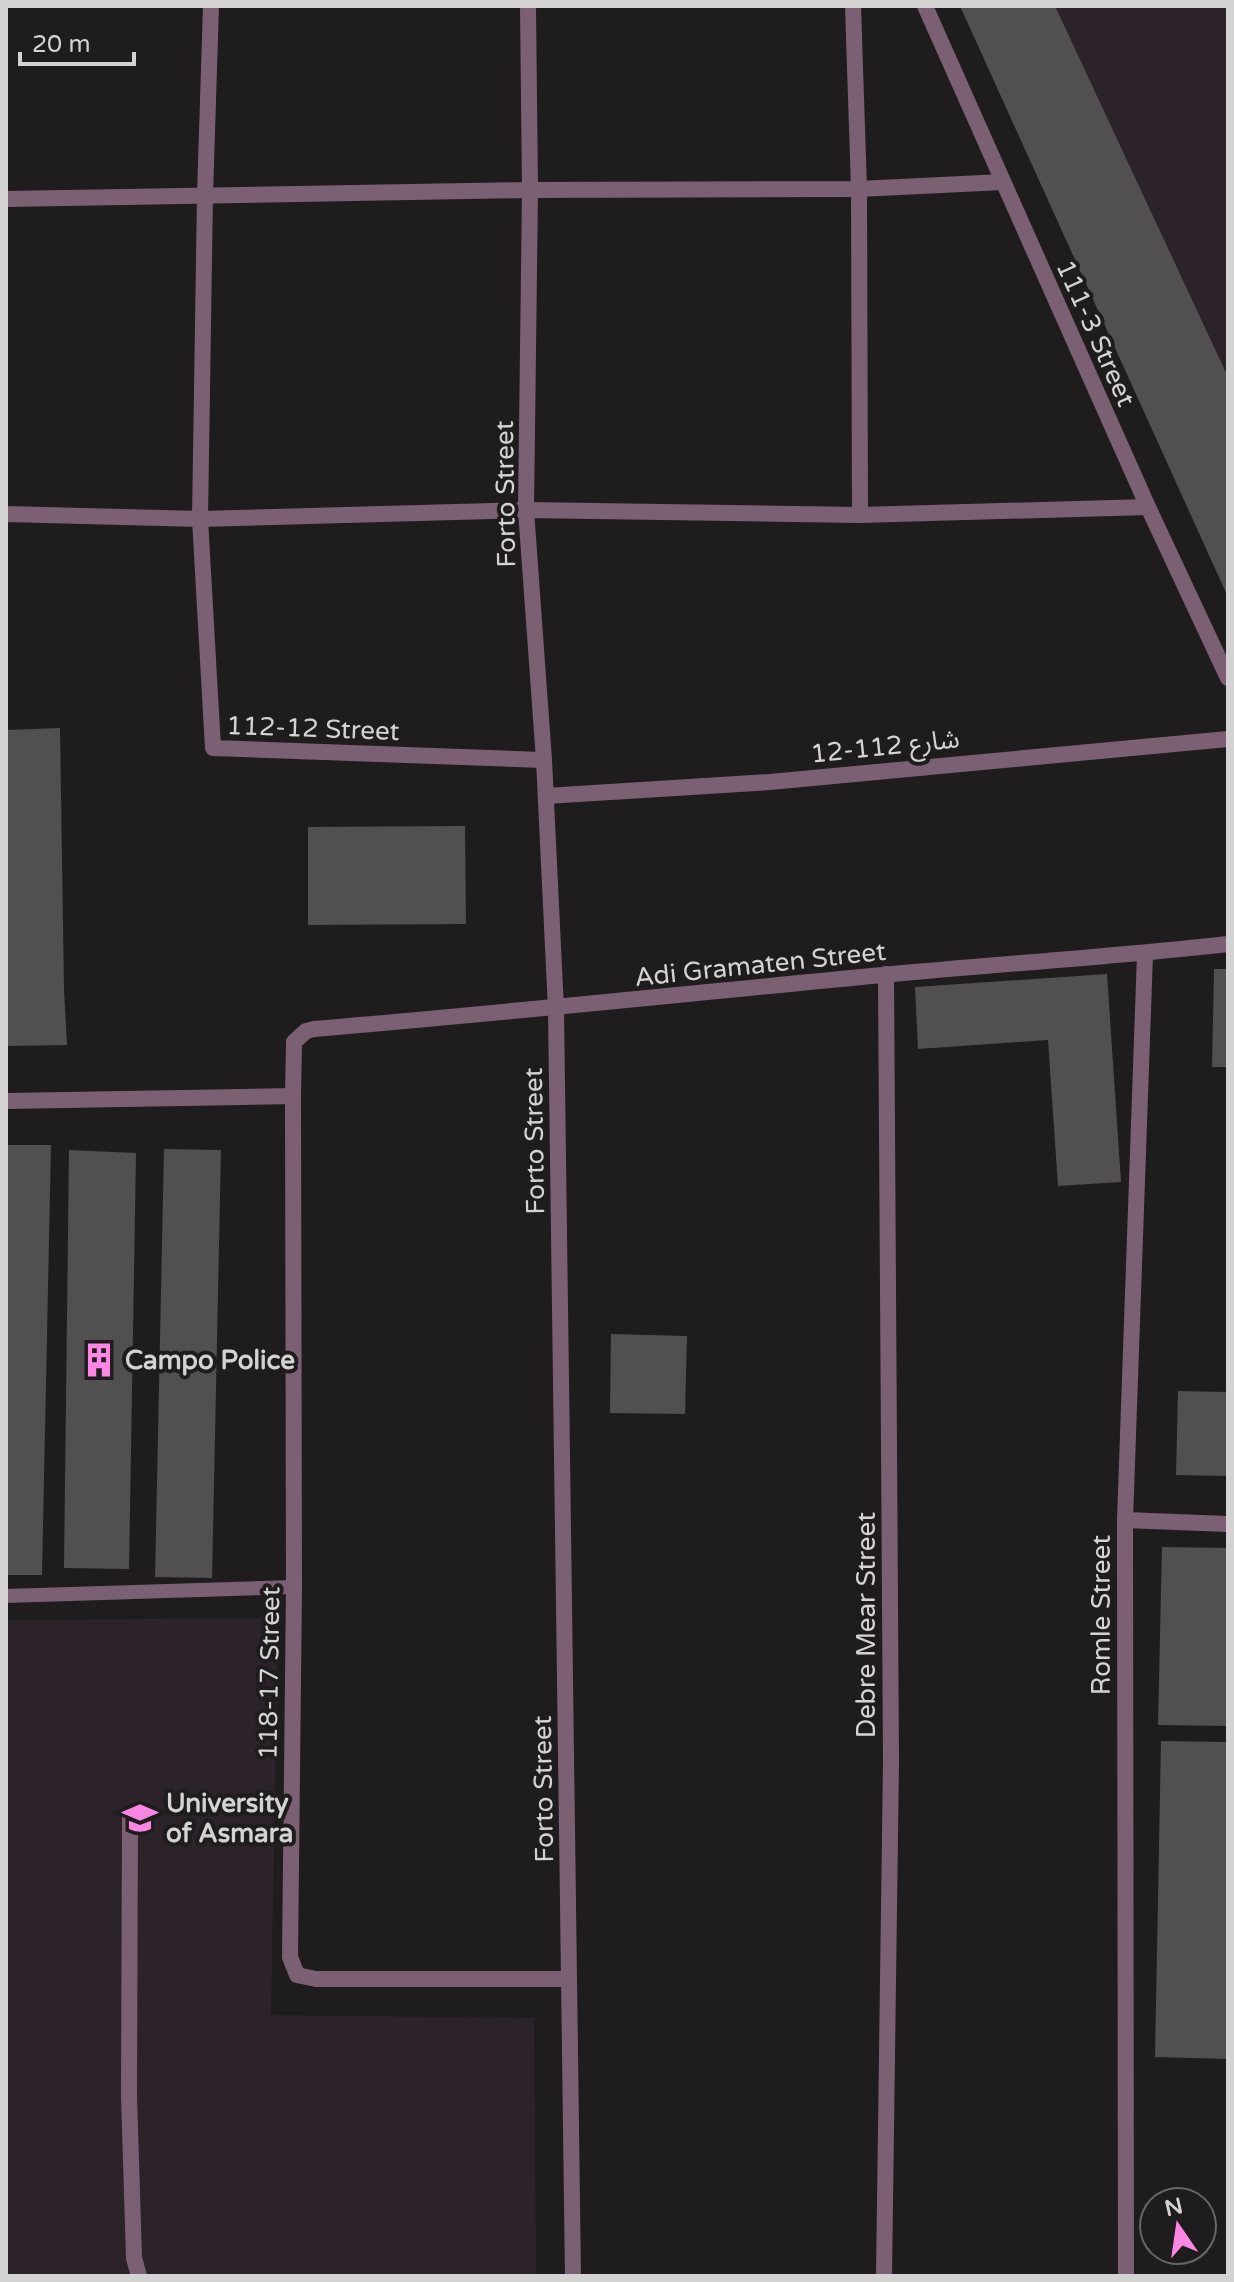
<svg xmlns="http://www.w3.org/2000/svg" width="1234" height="2282" viewBox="0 0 1234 2282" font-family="'Varela Round','Noto Sans Arabic',sans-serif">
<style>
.built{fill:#2b2329}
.building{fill:#524f51}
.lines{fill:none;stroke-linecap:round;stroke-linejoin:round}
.service{stroke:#7b6074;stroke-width:14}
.minor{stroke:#7b6074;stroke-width:16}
.labels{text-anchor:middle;stroke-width:8;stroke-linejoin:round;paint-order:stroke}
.street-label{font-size:26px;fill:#d4d2d3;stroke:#1f1c1e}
.poi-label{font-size:26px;font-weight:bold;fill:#d4d2d3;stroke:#1f1c1e;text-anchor:start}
</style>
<rect width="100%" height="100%" fill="#1f1c1e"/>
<g class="built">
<path d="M960 6H1228V597Z"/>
<path d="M278 1618 271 2015 534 2018 536 2276H6V1620Z"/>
</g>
<g class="building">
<path d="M960 6H1055L1228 377V597Z"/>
<path d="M60 728 64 990 67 1045 6 1046V730Z"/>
<path d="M465 826 466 924 308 925V827Z"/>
<path d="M1214 969H1228V1067H1212Z"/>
<path d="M1107 974 1121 1182 1058 1186 1048 1040 918 1049 915 987Z"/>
<path d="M6 1145H51L42 1575H6Z"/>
<path d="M164 1149 221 1150 212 1578 155 1577Z"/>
<path d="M69 1150 136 1153 129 1569 64 1568Z"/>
<path d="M611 1334 687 1336 685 1414 610 1413Z"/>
<path d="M1178 1391 1228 1392V1476L1176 1475Z"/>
<path d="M1162 1547 1228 1548V1726L1158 1725Z"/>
<path d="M1161 1741 1228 1742V2059L1155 2057Z"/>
</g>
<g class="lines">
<path class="service" d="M6 1596 294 1587"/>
<g class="minor">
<path d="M211 6 205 195 200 519 213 748 544 760"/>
<path d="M528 6 530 190 526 510 544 760 556 1009 573 2276"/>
<path d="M853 6 859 189 860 515"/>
<path d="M925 6 1148 507 1228 678"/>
<path d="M6 199 530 190 859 189 1003 182"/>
<path d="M6 514 200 519 526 510 860 515 1148 507"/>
<path d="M546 796 770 782 1228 739"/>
<path d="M293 1096 294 1587 290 1957 297 1975 316 1979H569"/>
<path d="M6 1101 293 1096 294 1042 306 1031 314 1029C504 1013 693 993 883 975 998 964 1113 957 1228 944"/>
<path d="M1125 1520 1228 1524"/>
<path d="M130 1817 129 2096 134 2258 139 2276"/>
<path d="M884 2276 891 1761 886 974"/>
<path d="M1126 2276 1125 1520 1145 954"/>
</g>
</g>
<defs>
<g id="building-bare" transform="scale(2.76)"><path d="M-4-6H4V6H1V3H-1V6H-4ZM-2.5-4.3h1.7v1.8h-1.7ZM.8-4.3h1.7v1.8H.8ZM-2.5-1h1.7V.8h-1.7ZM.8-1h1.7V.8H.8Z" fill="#fc86e4" stroke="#1f1c1e" stroke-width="2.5" paint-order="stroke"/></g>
<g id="university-bare" transform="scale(2.76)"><path d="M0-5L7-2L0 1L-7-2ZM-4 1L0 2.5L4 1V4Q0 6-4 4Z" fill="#fc86e4" stroke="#1f1c1e" stroke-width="2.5" paint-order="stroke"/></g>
</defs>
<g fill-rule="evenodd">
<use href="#building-bare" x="99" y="1360"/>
<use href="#university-bare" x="140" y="1818"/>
</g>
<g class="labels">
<g class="street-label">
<text transform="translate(1096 333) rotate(66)" y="9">111-3 Street</text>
<text transform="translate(505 494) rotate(-91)" y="9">Forto Street</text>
<text transform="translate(313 728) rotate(2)" y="9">112-12 Street</text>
<text transform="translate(885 746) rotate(-6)" y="9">شارع 112-12</text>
<text transform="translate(760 964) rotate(-6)" y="9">Adi Gramaten Street</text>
<text transform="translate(534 1141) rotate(-91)" y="9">Forto Street</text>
<text transform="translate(1101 1615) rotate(-90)" y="9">Romle Street</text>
<text transform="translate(866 1625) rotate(-90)" y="9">Debre Mear Street</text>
<text transform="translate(269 1673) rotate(-89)" y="9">118-17 Street</text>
<text transform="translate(543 1789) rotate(-91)" y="9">Forto Street</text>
</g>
<g class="poi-label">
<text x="125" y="1369">Campo Police</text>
<text x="166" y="1812">University<tspan x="166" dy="30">of Asmara</tspan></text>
</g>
</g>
<rect width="1234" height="2282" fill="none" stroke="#d4d2d3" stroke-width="16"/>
<g transform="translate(1178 2226) rotate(347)"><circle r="38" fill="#1f1c1e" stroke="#676566" stroke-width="2"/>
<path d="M0-6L14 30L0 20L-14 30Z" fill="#fc86e4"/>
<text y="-12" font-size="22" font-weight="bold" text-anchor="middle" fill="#d4d2d3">N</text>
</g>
<path d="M20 52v12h114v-12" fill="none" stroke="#d4d2d3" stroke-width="4"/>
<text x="32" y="52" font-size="24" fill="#d4d2d3" stroke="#1f1c1e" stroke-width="6" paint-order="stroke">20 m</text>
</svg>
